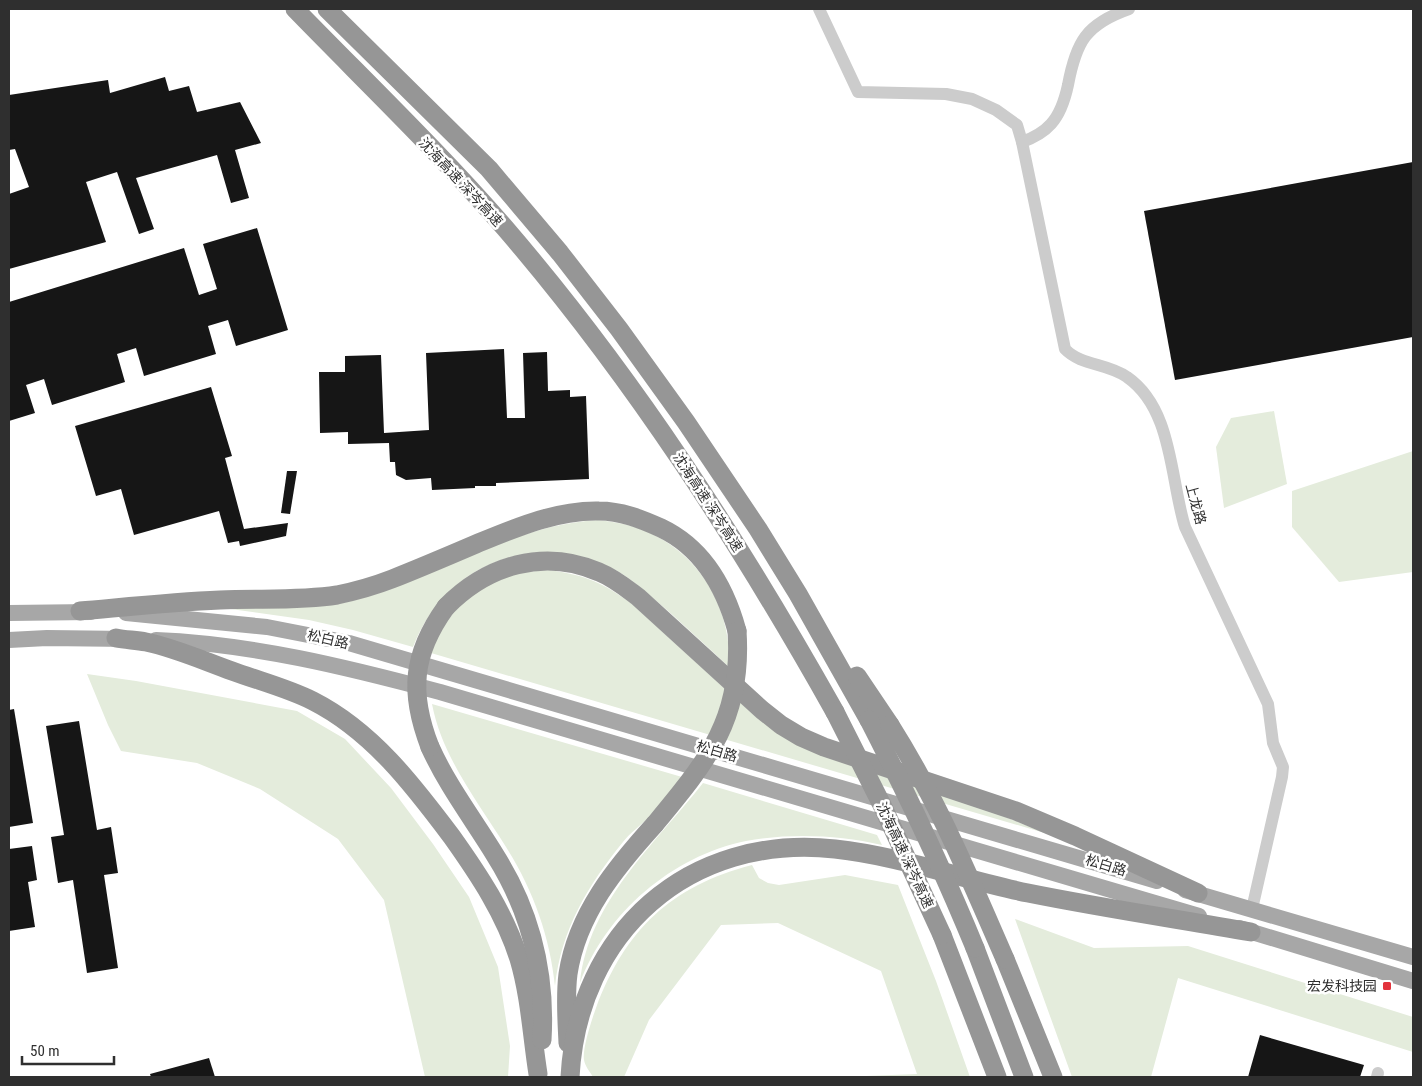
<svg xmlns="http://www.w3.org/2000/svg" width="1422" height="1086" viewBox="0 0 1422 1086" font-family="'Roboto Condensed','Noto Sans SC',sans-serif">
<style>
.green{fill:#e4ecdc}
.building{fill:#161616}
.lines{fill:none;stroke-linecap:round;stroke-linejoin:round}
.minor{stroke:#ccc;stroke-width:12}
.major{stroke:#a7a7a7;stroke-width:16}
.highway{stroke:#969696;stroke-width:19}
.highway-bridge{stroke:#969696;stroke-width:19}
.poi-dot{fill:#e2343d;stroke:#fff;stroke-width:2}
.labels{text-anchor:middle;stroke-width:5;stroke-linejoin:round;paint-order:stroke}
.street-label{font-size:14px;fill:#2f2f2f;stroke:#fff}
.poi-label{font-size:14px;fill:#2f2f2f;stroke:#fff;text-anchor:end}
</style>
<rect width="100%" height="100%" fill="#fff"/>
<g class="green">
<path d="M1274 411 1287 484 1224 508 1216 447 1231 418Z"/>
<path d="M1413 451V572L1339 582 1292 527V491Z"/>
<path d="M598 520C613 522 629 524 643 530 699 552 732 608 729 667 704 644 679 620 653 598 642 589 631 579 619 572 539 528 446 561 413 647L353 630 309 620 216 607 337 604C427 586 505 525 598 520Z"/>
<path d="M550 570C587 576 602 582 632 604L756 717 1048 834 431 653C442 619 468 592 501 579 516 572 533 571 550 570Z"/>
<path d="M87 674 136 681 297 711 345 739 391 788 433 844 469 897 498 967 510 1046 508 1077H425L384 900 338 839 260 789 197 763 121 751 108 725Z"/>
<path d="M432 704 682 777C671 791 660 806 648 818 640 826 630 833 623 842 588 885 561 930 555 986 550 937 533 889 506 847 478 802 442 757 432 704Z"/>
<path d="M703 783 877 835 882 845C838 835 791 833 746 841 672 856 606 913 580 983 588 902 655 844 703 783Z"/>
<path d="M752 865 759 878 768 883 779 885 845 875 898 885 936 981 970 1077H840L917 1074 881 971 778 923 721 925 649 1020 624 1077H593C590 1072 585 1066 584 1060 582 1049 592 1019 596 1008 625 930 671 886 752 865Z"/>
<path d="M1015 919 1094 948 1188 946 1413 1017V1052L1178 978 1151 1077H1072Z"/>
</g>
<g class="building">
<path d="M165 77 169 91 189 86 197 112 240 102 261 143 235 150 249 198 231 203 217 155 136 178 154 229 139 234 117 172 86 182 106 242 9 269V194L29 187 15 149 9 150V95L108 80 110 93Z"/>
<path d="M1413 162V337L1175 380 1144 211Z"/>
<path d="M257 228 288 330 236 346 228 320 208 326 216 354 144 376 136 348 117 354 125 382 52 405 44 379 26 385 35 413 9 421V302L184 248 199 295 217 289 203 244Z"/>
<path d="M504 349 507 418H525L523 353 547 352 548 391 570 390V397L586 396 589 479 496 483V486H475V488L432 490 431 478 406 480 396 475 395 462H390L389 443 348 444V432L320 433 319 372H345V356L381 355 384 433 429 430 426 353Z"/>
<path d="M211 387 232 456 225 458 244 529 288 523 286 536 240 546 239 541 228 543 219 511 134 535 121 489 96 496 75 426Z"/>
<path d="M287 471H297L290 514 281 513Z"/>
<path d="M14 709 33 823 9 827V710Z"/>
<path d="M79 721 97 830 111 827 118 873 104 875 118 968 87 973 73 880 58 883 51 837 64 835 46 726Z"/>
<path d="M32 846 37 880 28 882 35 927 9 931V849Z"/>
<path d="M1260 1035 1364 1065 1360 1077H1248Z"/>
<path d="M209 1058 215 1077H151L150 1074Z"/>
</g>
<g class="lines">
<g class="minor">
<path d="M819 9 858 92 946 94 972 99 996 110 1017 125 1022 142 1065 349C1081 366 1108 363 1127 377 1173 409 1170 479 1185 527L1268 704 1273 743 1283 767 1282 777 1252 909"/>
<path d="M1022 142C1033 138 1043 133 1051 124 1061 113 1065 99 1068 85 1076 42 1086 24 1129 9"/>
<path d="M1377 1077 1378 1073"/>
</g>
<g class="major">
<path d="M9 613 91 612"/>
<path d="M126 613 267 627 349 643 1157 881"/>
<path d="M9 640 47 638 129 639"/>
<path d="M156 640C253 644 346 667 440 692L1199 916"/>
<path d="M1185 890 1413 957"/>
<path d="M1239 928 1413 981"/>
</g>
<g class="highway">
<path d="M295 9C365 81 439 152 505 228 633 377 739 541 835 712"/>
<path d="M327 9 489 169 560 253 619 329 686 422 758 529 798 594 869 720"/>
<path d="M446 607C487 565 544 548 599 572 614 578 626 588 638 597L762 710 781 725 801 737 824 747 1016 811 1075 836 1198 893"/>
<path d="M80 611C126 607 173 602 220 600 259 598 299 601 337 595 356 591 374 586 392 579 420 568 448 556 476 544 515 528 556 510 599 511 621 511 641 519 661 528 703 548 725 587 737 631"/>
<path d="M116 638C126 640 136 640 146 642 175 648 204 661 232 671 259 681 287 688 313 701 372 731 413 785 452 837 479 875 505 914 519 959 530 996 532 1036 538 1074"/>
<path d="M857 676 890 725"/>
<path d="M430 747C447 785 473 819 495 855 531 912 546 973 542 1040"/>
<path d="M942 935 997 1077"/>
<path d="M975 948 1024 1077"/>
<path d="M1005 959 1053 1077"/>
<path d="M568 1043C567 1020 565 997 568 974 577 914 616 867 655 824"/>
<path d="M570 1077C578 932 689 833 835 849 900 856 964 880 1028 893 1102 908 1177 919 1251 932"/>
</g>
<g class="highway-bridge">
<path d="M835 712 882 805 942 935"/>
<path d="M869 720C907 794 943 870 975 948"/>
<path d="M890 725C937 799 970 879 1005 959"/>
<path d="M430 747C409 693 412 654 446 607"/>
<path d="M655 824C708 760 743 718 737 631"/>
</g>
</g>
<rect class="poi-dot" x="1382" y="981" width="10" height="10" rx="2.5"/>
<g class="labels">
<g class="street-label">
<text transform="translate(461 182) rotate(47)" y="5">沈海高速 深岑高速</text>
<text transform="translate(708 502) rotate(57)" y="5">沈海高速 深岑高速</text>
<text transform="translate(1196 504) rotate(75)" y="5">上龙路</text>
<text transform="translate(328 639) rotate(13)" y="5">松白路</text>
<text transform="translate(717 751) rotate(16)" y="5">松白路</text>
<text transform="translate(905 855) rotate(65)" y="5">沈海高速 深岑高速</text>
<text transform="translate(1106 865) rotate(17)" y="5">松白路</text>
</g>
<g class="poi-label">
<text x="1377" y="991">宏发科技园</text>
</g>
</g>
<rect width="1422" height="1086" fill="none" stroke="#2f2f2f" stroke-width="20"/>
<path d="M22 1056v8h92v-8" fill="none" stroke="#2f2f2f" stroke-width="2.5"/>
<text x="30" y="1056" font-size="15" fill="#2f2f2f" stroke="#ffffff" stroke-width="4" paint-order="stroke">50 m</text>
</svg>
